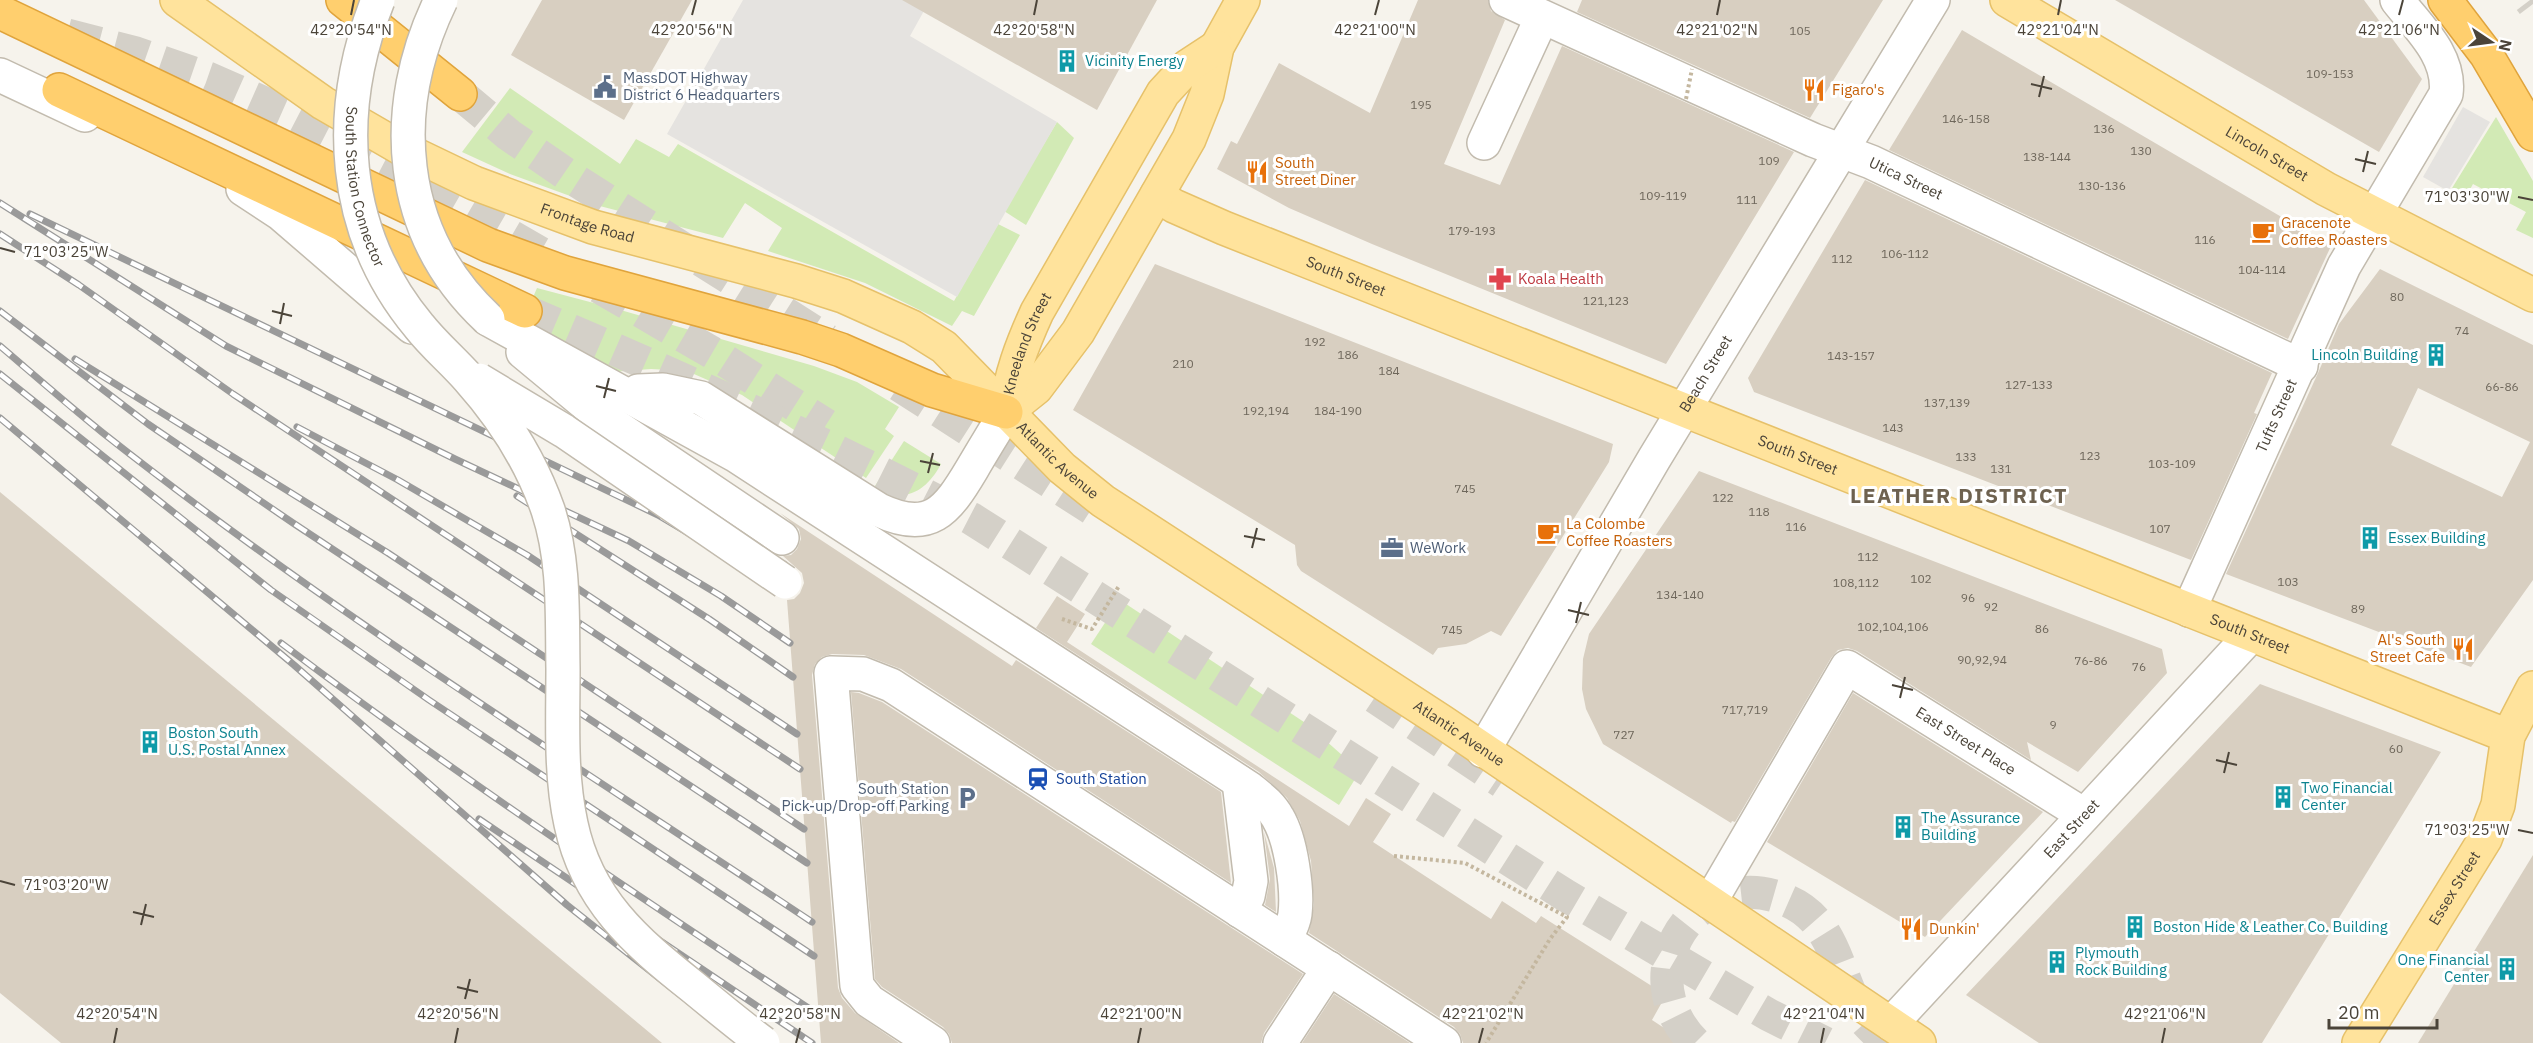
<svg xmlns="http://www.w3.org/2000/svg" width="2533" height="1043" viewBox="0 0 2533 1043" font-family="'IBM Plex Sans',sans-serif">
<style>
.green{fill:#d2eab5}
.parking{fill:#e5e3e0}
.building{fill:#d8cfc1;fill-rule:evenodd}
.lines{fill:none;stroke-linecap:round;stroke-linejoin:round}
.minor-tunnel{stroke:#d4d0c8;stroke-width:33;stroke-dasharray:33 16;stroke-linecap:butt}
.highway-tunnel{stroke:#d4d0c8;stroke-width:33;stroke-dasharray:33 16;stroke-linecap:butt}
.minor-casing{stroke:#c2bbae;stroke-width:36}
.major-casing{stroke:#e6c16a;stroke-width:36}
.highway-casing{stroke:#e0a43c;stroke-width:36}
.path{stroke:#c4b79f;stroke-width:4;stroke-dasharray:3 3;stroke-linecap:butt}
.minor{stroke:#fff;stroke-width:33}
.major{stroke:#ffe39c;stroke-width:33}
.highway{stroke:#ffcf6e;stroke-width:33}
.rail-casing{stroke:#9a9a9a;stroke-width:7}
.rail{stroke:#fff;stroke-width:4.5;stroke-dasharray:14;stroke-linecap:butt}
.minor-bridge-casing{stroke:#c2bbae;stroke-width:36;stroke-linecap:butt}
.path-bridge{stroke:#c4b79f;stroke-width:4;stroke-dasharray:3 3;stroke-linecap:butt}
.minor-bridge{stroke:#fff;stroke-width:33}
.ticks{fill:none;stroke:#4b4439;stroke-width:2}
.labels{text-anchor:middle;stroke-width:6;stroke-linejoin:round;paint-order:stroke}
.number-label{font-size:12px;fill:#6e675b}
.culture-label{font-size:15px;fill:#0d838f;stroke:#fff;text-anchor:start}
.service-label{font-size:15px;fill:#4e5e75;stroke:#fff;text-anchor:start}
.food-label{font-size:15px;fill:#c56008;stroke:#fff;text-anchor:start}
.street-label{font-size:15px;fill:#4b4439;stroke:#fff}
.health-label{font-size:15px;fill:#be3a42;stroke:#fff;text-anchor:start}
.transit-label{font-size:15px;fill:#164399;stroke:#fff;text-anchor:start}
.district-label{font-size:21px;font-weight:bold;letter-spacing:1.5px;fill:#6e6250;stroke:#fff}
.ticks-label{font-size:15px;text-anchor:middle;fill:#4b4439;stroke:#fff;stroke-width:6;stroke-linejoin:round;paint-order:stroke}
</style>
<rect width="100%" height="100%" fill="#f6f3ec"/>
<g class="green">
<path d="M510 88 620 164 636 139 669 157 678 144 954 301 998 224 1020 235 974 316 962 311 952 326 865 283 768 251 782 228 745 203 723 238 592 204 510 174 462 152Z"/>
<path d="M2496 117 2533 181V238L2516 230 2526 212 2473 184 2464 200 2449 193Z"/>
<path d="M1057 122 1074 138 1026 225 1004 211Z"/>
<path d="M537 288 624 311 814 366 857 382 899 407 885 429 894 436 866 478 742 395 687 371 651 369 611 372 522 323Z"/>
<path d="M904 441 941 464C926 492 903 505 875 486Z"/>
<path d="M1120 600 1307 724 1360 771 1339 805 1091 644Z"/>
</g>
<g class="parking">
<path d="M743 0H930L910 36 1057 122 957 297 667 134Z"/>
<path d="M2463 107 2490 122 2448 191 2423 177Z"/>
</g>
<g class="building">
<path d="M542 0H692L624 120 511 55Z"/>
<path d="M902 0H1157L1097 110Z"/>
<path d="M1418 0H1488L1491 11 1505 20 1444 164 1500 185 1562 46 1794 152 1666 364 1372 244 1289 208 1217 169 1231 141 1237 144 1279 63 1370 113Z"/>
<path d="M1582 0H1883L1810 118 1577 12Z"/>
<path d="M2115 0H2364L2422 79 2379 152Z"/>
<path d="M1962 30 2331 246 2288 339 1889 150Z"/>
<path d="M1865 180 2272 373 2254 413 2257 414 2191 560 1754 392 1748 378Z"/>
<path d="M1155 264 1613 444 1609 462 1501 636 1491 631 1466 644 1438 648 1433 655 1301 571 1297 565 1295 545 1073 410Z"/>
<path d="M2380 269 2533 345V580L2471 667 2226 574 2318 373 2339 324ZM2418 388 2530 442 2502 497 2391 445Z"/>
<path d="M1699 471 2162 649 2167 673 2078 772 2027 742 2031 760 1857 651 1848 648 1838 650 1831 658 1735 822 1732 821 1731 823 1603 744 1586 709 1582 689 1583 659 1589 634Z"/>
<path d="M0 492 662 1043H61L0 993Z"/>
<path d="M780 513 1012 666 1016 660 1221 792 1231 883 901 669 864 655 832 654 822 657 815 664 812 675 838 988 842 998 855 1013 899 1043H821L787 600 794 599 800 593 804 583 802 573 783 556 791 555 797 549 801 539 799 529Z"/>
<path d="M1057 596 1085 614 1067 642 1349 826 1366 798 1391 814 1373 842 1491 919 1502 901 1536 923 1541 916 1666 995 1652 1020 1687 1043H1463L1460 1034 1454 1027 1309 933 1314 905 1311 861 1300 821 1287 798 1259 772 1036 628Z"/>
<path d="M2260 684 2441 752 2262 1043H2039L1966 995Z"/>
<path d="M851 692 859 693 882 702 1303 974 1264 1033 1261 1043H952L949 1034 943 1027 882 987 875 979Z"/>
<path d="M1853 693 2043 812 1925 937 1767 842Z"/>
<path d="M1264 832 1274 868 1276 912 1265 905 1270 879Z"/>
<path d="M2533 855V1043H2418Z"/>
<path d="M1334 994 1410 1043H1302Z"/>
</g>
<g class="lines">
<path class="minor-tunnel" d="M1695 1043C1624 972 1699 860 1788 901 1839 923 1838 984 1865 1021 1872 1029 1880 1036 1888 1043"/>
<g class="highway-tunnel">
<path d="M2530 0 2533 4"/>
<path d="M67 35 136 53 208 78 289 114 395 169 549 258"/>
<path d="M460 94 509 135 569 176 827 340"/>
<path d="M599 287 718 356 826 425"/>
<path d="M525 311C677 375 826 443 972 519L1565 895 1769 1015 1825 1043"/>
<path d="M899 385 1100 514"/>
<path d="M1375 697 1502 782"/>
</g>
<g class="minor-casing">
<g id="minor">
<path id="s1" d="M1506 0 1813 140 1871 162 2301 366"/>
<path d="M0 75 85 115"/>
<path d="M1484 143 1542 17"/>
<path d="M243 189 281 214 412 327"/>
<path d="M488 319 735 455 1249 788C1260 797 1271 805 1278 818 1291 840 1298 889 1295 914 1294 923 1289 932 1285 940"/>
<path d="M523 352 599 415 782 538"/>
<path d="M638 391 663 390 701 398 879 510C930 534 947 511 972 469 983 450 995 431 1006 412"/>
<path id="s2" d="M2189 610 2344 266 2446 94C2451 56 2418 27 2397 0"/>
<path id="s3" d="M1483 751 1654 459 1933 0"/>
<path d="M1239 782 1251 881 1248 896 1240 911"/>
<path id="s4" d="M1710 902 1847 667 2084 815"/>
<path id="s5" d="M1891 1024 2251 635"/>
<path d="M933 1043 869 1001 857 986 831 673 863 674 891 685 1444 1043"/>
<path d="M1280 1043 1329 968"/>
</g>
</g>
<g class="major-casing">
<g id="major">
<path id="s6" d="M177 0 323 103 399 147 474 183 593 227 796 281 843 296 912 327 944 347 1062 468 1103 501 1441 721 1919 1043"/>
<path id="s7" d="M2007 0 2326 189 2533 295"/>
<path id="s8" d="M1157 195 1174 206 1224 228 2508 736"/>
<path d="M1006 412 1036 388 1078 332 1189 139 1207 94 1217 47 1243 0"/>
<path id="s9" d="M1006 412C1010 376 1022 345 1037 312L1163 93 1188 66 1217 47"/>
<path id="s10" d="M2359 1043 2485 839 2498 805 2508 736 2533 688"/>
</g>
</g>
<g class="highway-casing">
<g id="highway">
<path d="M343 0 460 94"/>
<path d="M2445 0 2486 54 2533 134"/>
<path d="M0 12 488 245 565 273 802 337 841 350 932 390 1006 412"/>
<path d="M59 90 525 311"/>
</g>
</g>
<g class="path">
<path d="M1062 619 1092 629 1119 586"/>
<path d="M1394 856 1465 863 1567 917 1550 939 1486 1043"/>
</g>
<use href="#minor" class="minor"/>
<use href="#major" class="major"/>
<use href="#highway" class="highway"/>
<g class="rail-casing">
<g id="rail">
<path d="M0 203 226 346 455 459 629 541 721 596 790 643"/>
<path d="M30 214 658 515 786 591"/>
<path d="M0 234 79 285 233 394 800 769"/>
<path d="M0 311 148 424 293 523 807 863"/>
<path d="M0 346C34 375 68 405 103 433 328 611 573 763 812 922"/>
<path d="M75 359 388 553 804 829"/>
<path d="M0 374 271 590 429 700 814 956"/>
<path d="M0 418 294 665 567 905 741 1043"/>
<path d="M297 427 398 480 527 555 797 734"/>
<path d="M517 496 709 619 793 677"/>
<path d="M692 528 784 564"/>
<path d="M281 643C455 774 636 895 819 1015"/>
<path d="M479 819 812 1043"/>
</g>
</g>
<use href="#rail" class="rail"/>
<g class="minor-bridge-casing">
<g id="minor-bridge">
<path id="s11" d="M378 0C334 111 340 231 419 326 434 345 452 360 468 378 502 416 531 461 548 510 565 561 562 616 563 669 563 721 560 774 571 824 587 900 635 941 693 987 716 1006 739 1025 763 1043"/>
<path d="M441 0C388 109 396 233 488 319"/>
<path d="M479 380 564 431 785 582"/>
</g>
</g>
<path class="path-bridge" d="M1686 99 1692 69"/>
<use href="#minor-bridge" class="minor-bridge"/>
</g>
<path class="ticks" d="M351 15 354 0M692 15 696 0M1034 15 1037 0M1375 15 1379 0M1717 15 1720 0M2058 15 2061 0M2399 15 2403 0M2031 84 2052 89M2039 97 2044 76M2355 159 2376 164M2363 172 2368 151M2518 197 2533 200M0 248 15 252M272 311 292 316M280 324 284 303M596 386 616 391M604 398 609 378M920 461 940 465M928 473 933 453M1244 536 1265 540M1252 548 1257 528M1568 610 1589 615M1576 623 1581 602M1892 685 1913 690M1900 698 1905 677M2216 760 2237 765M2224 773 2229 752M2518 830 2533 833M0 881 15 885M133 912 154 917M141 925 146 904M457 987 478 992M465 999 470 979M114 1043 117 1028M455 1043 458 1028M796 1043 800 1028M1138 1043 1141 1028M1479 1043 1483 1028M1821 1043 1824 1028M2162 1043 2165 1028"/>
<defs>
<g id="building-bare" transform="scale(1.8)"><path d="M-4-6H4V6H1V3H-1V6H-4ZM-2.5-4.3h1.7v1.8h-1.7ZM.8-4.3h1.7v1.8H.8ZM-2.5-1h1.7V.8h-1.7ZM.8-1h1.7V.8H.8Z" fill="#0f9aa8" stroke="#fff" stroke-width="2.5" paint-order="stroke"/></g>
<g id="civic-bare" transform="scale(1.8)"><path d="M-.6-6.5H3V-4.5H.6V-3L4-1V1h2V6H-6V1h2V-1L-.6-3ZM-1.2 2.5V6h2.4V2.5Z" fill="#5c6f8a" stroke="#fff" stroke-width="2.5" paint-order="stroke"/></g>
<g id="restaurant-bare" transform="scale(1.8)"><path d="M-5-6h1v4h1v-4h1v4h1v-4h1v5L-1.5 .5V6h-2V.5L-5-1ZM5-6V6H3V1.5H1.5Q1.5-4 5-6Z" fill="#e8710a" stroke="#fff" stroke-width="2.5" paint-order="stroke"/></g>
<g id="cafe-bare" transform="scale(1.8)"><path d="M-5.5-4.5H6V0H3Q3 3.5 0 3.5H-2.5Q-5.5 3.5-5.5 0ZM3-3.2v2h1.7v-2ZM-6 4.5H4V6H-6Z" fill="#e8710a" stroke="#fff" stroke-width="2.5" paint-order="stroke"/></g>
<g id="pharmacy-bare" transform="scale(1.8)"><path d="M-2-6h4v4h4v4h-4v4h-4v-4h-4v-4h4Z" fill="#e0444e" stroke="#fff" stroke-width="2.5" paint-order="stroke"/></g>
<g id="office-bare" transform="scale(1.8)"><path d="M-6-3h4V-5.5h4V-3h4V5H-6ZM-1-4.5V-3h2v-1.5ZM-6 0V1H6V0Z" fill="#5c6f8a" stroke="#fff" stroke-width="2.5" paint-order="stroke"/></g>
<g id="station-bare" transform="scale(1.8)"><path d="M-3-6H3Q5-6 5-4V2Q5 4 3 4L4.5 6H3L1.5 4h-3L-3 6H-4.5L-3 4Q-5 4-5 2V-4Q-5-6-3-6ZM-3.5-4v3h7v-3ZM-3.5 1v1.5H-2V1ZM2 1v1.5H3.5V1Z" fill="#1a4fb4" stroke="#fff" stroke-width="2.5" paint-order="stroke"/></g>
<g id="parking-bare" transform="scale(1.8)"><path d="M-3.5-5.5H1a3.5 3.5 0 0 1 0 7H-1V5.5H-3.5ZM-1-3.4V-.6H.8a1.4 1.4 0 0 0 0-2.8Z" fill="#5c6f8a" stroke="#fff" stroke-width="2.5" paint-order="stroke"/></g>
</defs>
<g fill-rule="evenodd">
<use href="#building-bare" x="1067" y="61"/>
<use href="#civic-bare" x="605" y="87"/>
<use href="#restaurant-bare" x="1814" y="90"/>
<use href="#restaurant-bare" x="1257" y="172"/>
<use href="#cafe-bare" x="2263" y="232"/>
<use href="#pharmacy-bare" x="1500" y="279"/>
<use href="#building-bare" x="2436" y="355"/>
<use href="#cafe-bare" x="1548" y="533"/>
<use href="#building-bare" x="2370" y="538"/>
<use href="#office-bare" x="1392" y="548"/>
<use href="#restaurant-bare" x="2463" y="649"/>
<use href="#building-bare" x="150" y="742"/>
<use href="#station-bare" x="1038" y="779"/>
<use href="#building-bare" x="2283" y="797"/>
<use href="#parking-bare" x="967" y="798"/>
<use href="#building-bare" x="1903" y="827"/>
<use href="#building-bare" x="2135" y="927"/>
<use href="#restaurant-bare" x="1911" y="929"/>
<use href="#building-bare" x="2057" y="962"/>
<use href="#building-bare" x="2507" y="969"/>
</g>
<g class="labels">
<g class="number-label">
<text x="1800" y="35">105</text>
<text x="2330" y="78">109-153</text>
<text x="1421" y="109">195</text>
<text x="1966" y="123">146-158</text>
<text x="2104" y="133">136</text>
<text x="2141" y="155">130</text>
<text x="2047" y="161">138-144</text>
<text x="1769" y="165">109</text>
<text x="2102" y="190">130-136</text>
<text x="1663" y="200">109-119</text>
<text x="1747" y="204">111</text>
<text x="1472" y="235">179-193</text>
<text x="2205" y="244">116</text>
<text x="1905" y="258">106-112</text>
<text x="1842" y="263">112</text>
<text x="2262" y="274">104-114</text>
<text x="2397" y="301">80</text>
<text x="1606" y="305">121,123</text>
<text x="2462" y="335">74</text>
<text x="1315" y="346">192</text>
<text x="1348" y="359">186</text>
<text x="1851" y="360">143-157</text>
<text x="1183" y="368">210</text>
<text x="1389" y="375">184</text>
<text x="2029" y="389">127-133</text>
<text x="2502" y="391">66-86</text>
<text x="1947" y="407">137,139</text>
<text x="1266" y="415">192,194</text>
<text x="1338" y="415">184-190</text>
<text x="1893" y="432">143</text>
<text x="2090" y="460">123</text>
<text x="1966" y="461">133</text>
<text x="2172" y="468">103-109</text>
<text x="2001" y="473">131</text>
<text x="1465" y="493">745</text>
<text x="1723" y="502">122</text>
<text x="1759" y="516">118</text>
<text x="1796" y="531">116</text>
<text x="2160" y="533">107</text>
<text x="1868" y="561">112</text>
<text x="1921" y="583">102</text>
<text x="2288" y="586">103</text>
<text x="1856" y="587">108,112</text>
<text x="1680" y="599">134-140</text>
<text x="1968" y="602">96</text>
<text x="1991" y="611">92</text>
<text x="2358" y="613">89</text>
<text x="1893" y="631">102,104,106</text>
<text x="2042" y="633">86</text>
<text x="1452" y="634">745</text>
<text x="1982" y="664">90,92,94</text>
<text x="2091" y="665">76-86</text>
<text x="2139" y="671">76</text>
<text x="1745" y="714">717,719</text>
<text x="2053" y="729">9</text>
<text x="1624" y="739">727</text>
<text x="2396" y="753">60</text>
</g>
<g class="culture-label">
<text x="1085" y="66">Vicinity Energy</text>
<text x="2418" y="360" text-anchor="end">Lincoln Building</text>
<text x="2388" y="543">Essex Building</text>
<text x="168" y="738">Boston South<tspan x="168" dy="17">U.S. Postal Annex</tspan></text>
<text x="2301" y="793">Two Financial<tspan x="2301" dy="17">Center</tspan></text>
<text x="1921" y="823">The Assurance<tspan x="1921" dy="17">Building</tspan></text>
<text x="2153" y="932">Boston Hide &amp; Leather Co. Building</text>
<text x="2075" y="958">Plymouth<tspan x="2075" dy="17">Rock Building</tspan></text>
<text x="2489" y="965" text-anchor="end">One Financial<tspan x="2489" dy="17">Center</tspan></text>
</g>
<g class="service-label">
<text x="623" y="83">MassDOT Highway<tspan x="623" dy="17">District 6 Headquarters</tspan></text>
<text x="1410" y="553">WeWork</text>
<text x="949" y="794" text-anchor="end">South Station<tspan x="949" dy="17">Pick-up/Drop-off Parking</tspan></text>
</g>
<g class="food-label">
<text x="1832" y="95">Figaro's</text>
<text x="1275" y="168">South<tspan x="1275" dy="17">Street Diner</tspan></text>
<text x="2281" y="228">Gracenote<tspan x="2281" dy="17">Coffee Roasters</tspan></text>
<text x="1566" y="529">La Colombe<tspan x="1566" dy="17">Coffee Roasters</tspan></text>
<text x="2445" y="645" text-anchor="end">Al's South<tspan x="2445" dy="17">Street Cafe</tspan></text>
<text x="1929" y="934">Dunkin'</text>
</g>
<g class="street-label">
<text dy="5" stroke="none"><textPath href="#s7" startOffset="302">Lincoln Street</textPath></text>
<text dy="5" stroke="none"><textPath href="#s1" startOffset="438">Utica Street</textPath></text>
<text dy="5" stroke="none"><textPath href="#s11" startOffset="192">South Station Connector</textPath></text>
<text dy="5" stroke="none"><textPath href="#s6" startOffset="470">Frontage Road</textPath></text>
<text dy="5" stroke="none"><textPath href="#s8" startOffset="206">South Street</textPath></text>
<text dy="5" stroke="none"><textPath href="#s9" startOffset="72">Kneeland Street</textPath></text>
<text dy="5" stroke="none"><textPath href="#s3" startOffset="438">Beach Street</textPath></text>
<text dy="5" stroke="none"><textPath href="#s2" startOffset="213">Tufts Street</textPath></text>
<text dy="5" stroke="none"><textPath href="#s8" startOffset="692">South Street</textPath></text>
<text dy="5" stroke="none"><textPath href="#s6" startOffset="1010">Atlantic Avenue</textPath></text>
<text dy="5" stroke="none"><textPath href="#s8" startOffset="1178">South Street</textPath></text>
<text dy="5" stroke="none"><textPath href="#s6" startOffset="1496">Atlantic Avenue</textPath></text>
<text dy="5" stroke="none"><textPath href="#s4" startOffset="412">East Street Place</textPath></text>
<text dy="5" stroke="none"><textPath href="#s5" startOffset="266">East Street</textPath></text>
<text dy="5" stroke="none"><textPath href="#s10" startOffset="182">Essex Street</textPath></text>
</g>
<g class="health-label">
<text x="1518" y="284">Koala Health</text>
</g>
<g class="transit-label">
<text x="1056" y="784">South Station</text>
</g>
<g class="district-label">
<text x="1959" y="503">LEATHER DISTRICT</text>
</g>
</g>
<g class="ticks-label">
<text x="351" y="35">42°20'54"N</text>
<text x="692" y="35">42°20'56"N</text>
<text x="1034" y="35">42°20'58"N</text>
<text x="1375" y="35">42°21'00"N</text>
<text x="1717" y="35">42°21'02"N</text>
<text x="2058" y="35">42°21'04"N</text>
<text x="2399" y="35">42°21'06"N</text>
<text x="2467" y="202">71°03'30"W</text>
<text x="66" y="257">71°03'25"W</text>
<text x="2467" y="835">71°03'25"W</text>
<text x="66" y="890">71°03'20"W</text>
<text x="117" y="1019">42°20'54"N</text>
<text x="458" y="1019">42°20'56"N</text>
<text x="800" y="1019">42°20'58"N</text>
<text x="1141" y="1019">42°21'00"N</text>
<text x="1483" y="1019">42°21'02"N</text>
<text x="1824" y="1019">42°21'04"N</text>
<text x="2165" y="1019">42°21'06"N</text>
</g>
<g transform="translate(2491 42) rotate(103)" stroke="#ffffff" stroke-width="4.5" paint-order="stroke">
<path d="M0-4.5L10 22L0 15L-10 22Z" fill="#4b4439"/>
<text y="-9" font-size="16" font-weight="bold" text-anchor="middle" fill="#4b4439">N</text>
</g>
<path d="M2329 1019v9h108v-9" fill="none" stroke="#4b4439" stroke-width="3"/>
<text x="2338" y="1019" font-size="18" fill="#4b4439" stroke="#ffffff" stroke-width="4.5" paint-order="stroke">20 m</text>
</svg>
